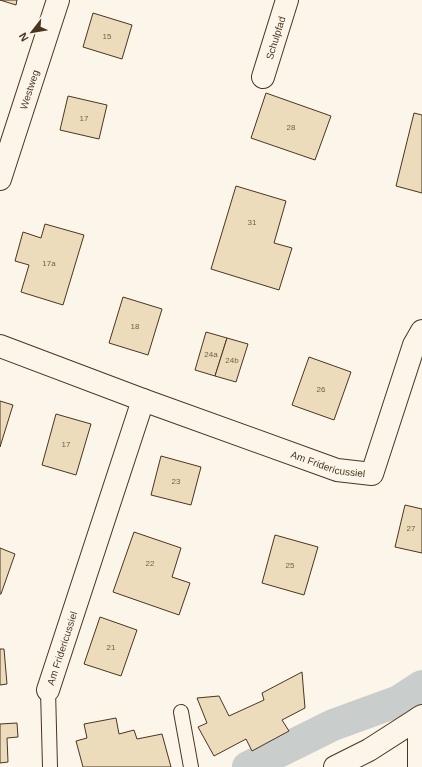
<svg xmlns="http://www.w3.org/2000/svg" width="422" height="767" viewBox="0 0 422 767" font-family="Helvetica,sans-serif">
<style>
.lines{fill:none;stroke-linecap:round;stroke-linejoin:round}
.canal{stroke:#c9cecd;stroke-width:32}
.building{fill:#ecdcbc;stroke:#4a3520}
.lane-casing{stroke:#4a3520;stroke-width:16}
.street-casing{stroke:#4a3520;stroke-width:24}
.lane{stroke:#fbf6e9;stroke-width:14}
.street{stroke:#fbf6e9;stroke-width:22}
.labels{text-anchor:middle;stroke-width:3;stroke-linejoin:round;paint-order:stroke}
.number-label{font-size:8px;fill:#725f47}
.street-label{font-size:10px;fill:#4a3520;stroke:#fbf6e9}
</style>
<rect width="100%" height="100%" fill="#fbf6e9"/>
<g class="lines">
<path class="canal" d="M248 767 333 725 399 701 422 686"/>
</g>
<g class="building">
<path d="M0 0H17L16 5Z"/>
<path d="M93 13 132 25 122 59 83 47Z"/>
<path d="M266 93 331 116 315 160 251 138Z"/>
<path d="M68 96 107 105 99 139 60 130Z"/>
<path d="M414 113 422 115V193L396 186Z"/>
<path d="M236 186 286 201 274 243 292 248 279 290 211 269Z"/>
<path d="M45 224 84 235 63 305 21 292 29 265 15 261 23 232 41 238Z"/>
<path d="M123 297 162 309 148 355 109 343Z"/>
<path d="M206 332 227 338 215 376 195 370Z"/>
<path d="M227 338 248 344 236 382 215 376Z"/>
<path d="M309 357 351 372 334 420 292 405Z"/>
<path d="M0 401 13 405 0 447Z"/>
<path d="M56 414 91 424 76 475 42 465Z"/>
<path d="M161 456 201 467 191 505 151 495Z"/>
<path d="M405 505 422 509V553L395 547Z"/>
<path d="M134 532 181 548 172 577 190 583 179 615 113 592Z"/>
<path d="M275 535 318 547 304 595 262 583Z"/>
<path d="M0 548 15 554 1 594H0Z"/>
<path d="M100 617 137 630 121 676 84 664Z"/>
<path d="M0 649H4L7 684 0 685Z"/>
<path d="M302 672 305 708 282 720 289 731 252 751 246 739 214 756 198 727 207 723 197 698 219 696 229 716 264 700 262 693Z"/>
<path d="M116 718 119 734 134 730 137 739 162 734 171 767H83L76 741 87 738 84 724Z"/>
<path d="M17 723 18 737 7 738 8 762 0 763V724Z"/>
</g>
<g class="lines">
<g class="lane-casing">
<g id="lane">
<path d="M48 690 50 767"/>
<path d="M181 712 191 767"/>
</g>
</g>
<g class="street-casing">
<g id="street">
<path id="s1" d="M263 77 287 0"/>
<path id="s2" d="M0 179 58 0"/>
<path id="s3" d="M0 346 143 400 337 470 372 474 414 345 422 331"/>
<path id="s4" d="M48 690 143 400"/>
<path d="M419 718V767"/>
<path d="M335 767 369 750 422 716"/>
</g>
</g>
<use href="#lane" class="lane"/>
<use href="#street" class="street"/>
</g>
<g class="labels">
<g class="number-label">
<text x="107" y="39">15</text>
<text x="84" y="121">17</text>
<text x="291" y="130">28</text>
<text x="252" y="225">31</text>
<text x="49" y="266">17a</text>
<text x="135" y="329">18</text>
<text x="211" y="357">24a</text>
<text x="232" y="363">24b</text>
<text x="321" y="392">26</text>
<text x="66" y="447">17</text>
<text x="176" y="484">23</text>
<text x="411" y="531">27</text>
<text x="150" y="566">22</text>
<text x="290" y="568">25</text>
<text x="111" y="650">21</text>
</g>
<g class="street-label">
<text dy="4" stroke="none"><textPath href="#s1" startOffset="41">Schulpfad</textPath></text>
<text dy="4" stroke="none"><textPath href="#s2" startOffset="94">Westweg</textPath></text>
<text dy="4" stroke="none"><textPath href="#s3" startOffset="349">Am Fridericussiel</textPath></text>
<text dy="4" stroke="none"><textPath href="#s4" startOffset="44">Am Fridericussiel</textPath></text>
</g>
</g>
<g transform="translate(32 32) rotate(239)" stroke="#fbf6e9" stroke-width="3" paint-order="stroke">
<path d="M0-3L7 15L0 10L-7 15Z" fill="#4a3520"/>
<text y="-6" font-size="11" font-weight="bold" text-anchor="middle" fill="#4a3520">N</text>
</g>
</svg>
